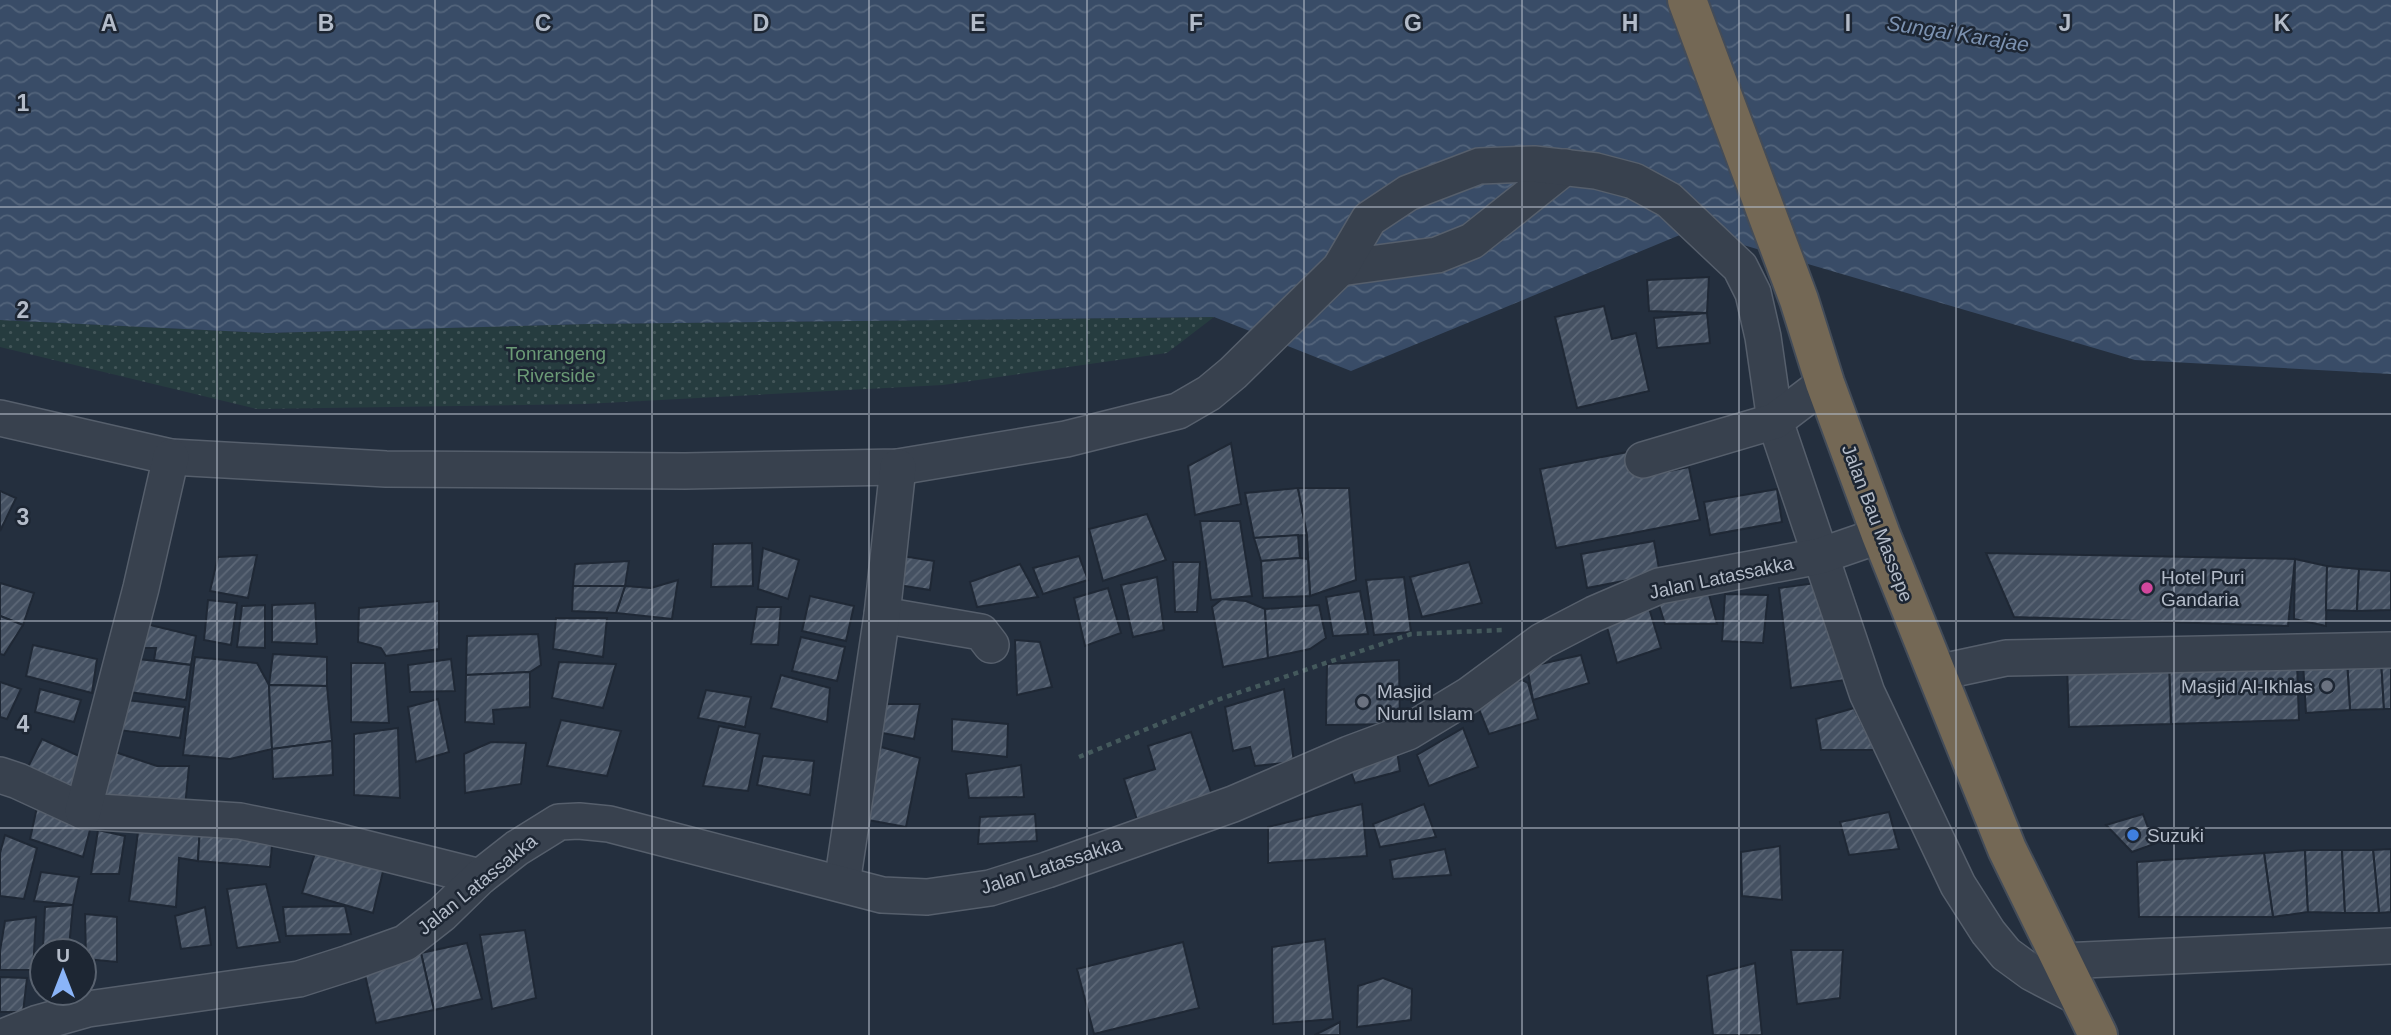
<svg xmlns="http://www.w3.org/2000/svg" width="2391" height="1035" viewBox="0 0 2391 1035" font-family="Arial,sans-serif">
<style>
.park{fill:url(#park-dots)}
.water{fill:url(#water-waves)}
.building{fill:url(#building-hatch);stroke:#1f2835;stroke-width:2}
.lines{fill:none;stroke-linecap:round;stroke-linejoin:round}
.minor-casing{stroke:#565f6c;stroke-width:38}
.highway-casing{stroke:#434c59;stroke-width:42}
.path{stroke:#44595c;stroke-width:4.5;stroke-dasharray:5 5;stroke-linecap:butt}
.minor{stroke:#38414e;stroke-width:35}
.highway{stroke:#746855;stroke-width:38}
.grid{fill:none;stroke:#b4bcc9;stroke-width:2;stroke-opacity:0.55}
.hotel-dot{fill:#d1479c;stroke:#1d2633;stroke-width:2.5}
.worship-dot{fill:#6b7280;stroke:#1d2633;stroke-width:2.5}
.shop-dot{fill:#3f7fe0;stroke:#1d2633;stroke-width:2.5}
.labels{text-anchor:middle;stroke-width:5;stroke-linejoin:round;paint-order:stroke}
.park-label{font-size:19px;fill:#6b9a76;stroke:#1d2633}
.street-label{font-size:19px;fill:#b4bcc9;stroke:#1d2633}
.poi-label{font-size:19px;fill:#b4bcc9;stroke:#1d2633;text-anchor:start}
.water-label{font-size:21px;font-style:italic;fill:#7c92b1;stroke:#1d2633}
.grid-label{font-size:23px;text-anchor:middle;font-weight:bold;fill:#b4bcc9;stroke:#1d2633;stroke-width:5;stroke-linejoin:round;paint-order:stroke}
</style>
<defs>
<pattern id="park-dots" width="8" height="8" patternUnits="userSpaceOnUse" patternTransform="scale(1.75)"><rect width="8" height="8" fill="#263c3f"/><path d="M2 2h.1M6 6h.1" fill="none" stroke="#435659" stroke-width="1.8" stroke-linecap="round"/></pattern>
<pattern id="water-waves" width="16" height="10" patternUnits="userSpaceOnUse" patternTransform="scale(1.75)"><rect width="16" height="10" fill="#394c67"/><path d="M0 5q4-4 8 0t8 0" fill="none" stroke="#53647b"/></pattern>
<pattern id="building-hatch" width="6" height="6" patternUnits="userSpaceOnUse" patternTransform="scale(1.75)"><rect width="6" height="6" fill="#455162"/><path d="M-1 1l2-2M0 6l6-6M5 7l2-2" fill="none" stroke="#5d6877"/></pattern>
</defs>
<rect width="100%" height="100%" fill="#242f3e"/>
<path class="park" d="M1214 317 1167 353 943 385 585 404 257 409 0 347V320L267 333 588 324Z"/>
<path class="water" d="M0 0H2391V374L2135 360 1692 230 1351 371 1214 317 588 324 267 333 0 320Z"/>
<g class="building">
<path d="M1709 277 1707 313 1649 311 1647 280Z"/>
<path d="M1604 306 1612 339 1636 333 1649 391 1577 408 1555 317Z"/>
<path d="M1707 313 1710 343 1657 348 1654 318Z"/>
<path d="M1231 443 1241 504 1195 515 1188 466Z"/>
<path d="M1638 450 1643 476 1689 467 1700 520 1556 548 1540 469Z"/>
<path d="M1298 488 1307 535 1254 538 1245 493Z"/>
<path d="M1298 488H1349L1356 580 1310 596 1307 535Z"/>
<path d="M1777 489 1782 522 1710 535 1704 502Z"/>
<path d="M0 491 16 498 0 531Z"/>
<path d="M1147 514 1166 560 1103 581 1089 529Z"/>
<path d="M1200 521H1240L1252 596 1211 600Z"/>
<path d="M1298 535 1300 558 1261 561 1254 538Z"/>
<path d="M1654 541 1660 574 1587 588 1581 554Z"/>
<path d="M752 543 753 586 711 587 713 544Z"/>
<path d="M763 548 799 560 788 599 758 589Z"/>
<path d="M1986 553 2295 559 2288 626 2014 617Z"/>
<path d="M257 555 248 598 210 591 218 557Z"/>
<path d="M896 555 934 561 930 590 892 584Z"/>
<path d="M1079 556 1088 580 1043 594 1033 568Z"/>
<path d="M1300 558 1308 559 1310 596 1263 598 1261 561Z"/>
<path d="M2295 559 2327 566 2326 626 2294 619Z"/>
<path d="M629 561 625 586H573L575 564Z"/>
<path d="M1173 562H1200L1197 612H1175Z"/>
<path d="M1469 562 1482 603 1422 617 1410 577Z"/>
<path d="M1020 564 1038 597 977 607 970 582Z"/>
<path d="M2327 566 2359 569 2357 611 2326 610Z"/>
<path d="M2359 569 2391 571V610L2357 611Z"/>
<path d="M1157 577 1164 630 1133 637 1121 585Z"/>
<path d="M1404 577 1411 632 1374 635 1366 580Z"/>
<path d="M678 580 672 619 616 613 625 586 651 588Z"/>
<path d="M1823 582 1845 680 1791 688 1779 588Z"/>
<path d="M0 583 34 593 23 625 0 616Z"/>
<path d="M573 586H625L616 613 572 611Z"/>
<path d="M1108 588 1121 633 1085 646 1074 598Z"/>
<path d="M1360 591 1368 634 1333 636 1326 597Z"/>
<path d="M1708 591 1717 624H1665L1657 599Z"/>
<path d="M1725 594 1768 595 1763 643 1722 641Z"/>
<path d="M810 596 854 606 846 641 802 631Z"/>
<path d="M1222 599 1246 601 1265 609 1268 658 1223 667 1212 607Z"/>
<path d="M208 600 237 603 231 645 204 640Z"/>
<path d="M439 601V649L386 656 381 648 358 642 359 608Z"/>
<path d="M315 603 317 644 272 642V605Z"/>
<path d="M265 605V648L237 647 242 606Z"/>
<path d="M1319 605 1326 638 1310 649 1268 658 1265 609Z"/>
<path d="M757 607H781L778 645 751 644Z"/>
<path d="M1649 608 1661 648 1617 663 1605 620Z"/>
<path d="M0 616 23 625 4 655 0 654Z"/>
<path d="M556 618H607L603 657 553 649Z"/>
<path d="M146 624 196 636 191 665 154 660 156 648H141Z"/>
<path d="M538 634 541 665 530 672 466 675 467 636Z"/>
<path d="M801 637 845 647 837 681 792 671Z"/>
<path d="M1015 640 1040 642 1052 687 1017 695Z"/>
<path d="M33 645 97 659 92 693 26 676Z"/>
<path d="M273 654 327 657V686L269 685Z"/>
<path d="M1581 655 1589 683 1533 700 1527 667Z"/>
<path d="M195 657 257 663 269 685 272 749 230 759 183 755Z"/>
<path d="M129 658 191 665 186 700 122 691Z"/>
<path d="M451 659 455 691 410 692 408 665Z"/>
<path d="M2381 659 2384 709 2350 710 2347 660Z"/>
<path d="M2381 659H2391V709H2384Z"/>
<path d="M1399 660 1400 724 1326 725 1327 664Z"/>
<path d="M2347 660 2350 710 2306 713 2303 663Z"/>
<path d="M559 662 616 664 603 708 552 698Z"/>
<path d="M2297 662 2299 720 2171 724 2169 663Z"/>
<path d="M351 663H385L389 723 351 722Z"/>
<path d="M2169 663 2171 724 2069 727 2067 665Z"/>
<path d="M530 672V707L493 710 494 724 465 722 466 675Z"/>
<path d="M781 675 830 688 827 722 771 708Z"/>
<path d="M1522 680 1528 683 1538 719 1489 734 1478 707 1503 683Z"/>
<path d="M0 682 21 689 7 719 0 717Z"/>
<path d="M269 685 327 686 332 741 272 749Z"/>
<path d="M40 689 81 700 74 722 35 712Z"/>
<path d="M1284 689 1294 762 1255 766 1250 747 1233 751 1225 707Z"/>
<path d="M706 690 751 697 745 727 698 718Z"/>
<path d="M118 699 185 707 180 738 111 729Z"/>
<path d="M438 699 449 752 416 762 408 707Z"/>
<path d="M880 704H920L914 739 872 731Z"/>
<path d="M1854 708 1875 750H1821L1816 719Z"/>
<path d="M952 719 1008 724 1007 757 952 751Z"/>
<path d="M561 720 621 731 607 776 547 766Z"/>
<path d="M719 726 760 734 748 791 703 786Z"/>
<path d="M398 728 400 798 354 795V734Z"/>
<path d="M1463 728 1478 767 1429 786 1417 755Z"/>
<path d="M1191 732 1212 795 1137 820 1124 779 1155 769 1148 746Z"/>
<path d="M42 739 88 760 77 792 26 771Z"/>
<path d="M332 741 333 775 273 779 272 749Z"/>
<path d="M491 742 526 743 521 784 465 793 464 754Z"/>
<path d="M881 747 920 758 906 827 857 818Z"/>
<path d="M109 750 157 766H189L185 807 97 798Z"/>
<path d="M1397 750 1400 771 1355 783 1348 764Z"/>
<path d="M763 756 814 761 810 795 757 785Z"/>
<path d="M1021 765 1024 797 969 798 966 774Z"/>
<path d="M1362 804 1367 856 1268 863V827Z"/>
<path d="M1424 804 1436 837 1380 847 1373 824Z"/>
<path d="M37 807 91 826 83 857 30 839Z"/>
<path d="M1889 812 1899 849 1849 855 1840 822Z"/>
<path d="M1035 814 1037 841 978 844 980 817Z"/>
<path d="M2143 814 2154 844 2132 852 2106 825Z"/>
<path d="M200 827 198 861 179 858 176 907 129 901 138 832Z"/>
<path d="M200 827 273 835 270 867 198 861Z"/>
<path d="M98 830 125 836 119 874H91Z"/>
<path d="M5 835 37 848 24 899 0 896V853Z"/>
<path d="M1780 846 1782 900 1742 896 1741 852Z"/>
<path d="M317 847 386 859 373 913 302 893Z"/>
<path d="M1445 849 1451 875 1393 879 1390 860Z"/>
<path d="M2391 849V912L2379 913 2373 850Z"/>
<path d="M2305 850 2308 912 2273 917 2264 853Z"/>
<path d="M2305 850H2342L2345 913 2308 912Z"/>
<path d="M2342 850H2373L2379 913H2345Z"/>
<path d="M2264 853 2273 917H2139L2137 862Z"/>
<path d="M41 872 79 877 73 905 34 901Z"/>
<path d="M266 884 280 942 237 948 227 889Z"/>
<path d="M73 905 69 947H43L45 907Z"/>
<path d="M345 906 351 934 286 936 283 907Z"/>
<path d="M205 907 211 945 181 949 175 916Z"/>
<path d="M85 914 117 917V962L86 959Z"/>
<path d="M36 917 33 970H0V951L5 921Z"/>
<path d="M525 930 536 998 492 1009 480 935Z"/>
<path d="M1325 939 1333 1019 1273 1024 1272 947Z"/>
<path d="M1183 942 1199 1008 1094 1034 1077 969Z"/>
<path d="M467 943 482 999 434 1010 421 953Z"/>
<path d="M1791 950H1843L1840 998 1797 1004Z"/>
<path d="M421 953 434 1010 376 1023 363 966Z"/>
<path d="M1755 963 1762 1035H1713L1707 976Z"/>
<path d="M0 977 27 978 23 1012H0Z"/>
<path d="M1383 978 1412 989 1411 1020 1357 1027 1358 986Z"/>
<path d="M1340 1022V1035H1314H1315Z"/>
</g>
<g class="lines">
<g class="minor-casing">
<g id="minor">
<path d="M1340 268 1437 255 1472 241 1565 167"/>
<path d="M0 418 171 457 386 469 685 471 898 467 1066 439 1178 411 1209 393 1233 373 1340 268 1369 219 1408 193 1479 166 1534 164 1596 171 1634 181 1669 200 1740 267 1753 293 1763 337 1775 421 1867 693 1958 885 1988 932 2006 954 2032 973 2080 998"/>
<path d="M1643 460 1775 421 1825 383"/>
<path d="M882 615 981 632 991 645"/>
<path d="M1936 673 2006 658 2391 650"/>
<path d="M0 775 18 781 83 811 240 821 328 839 480 877"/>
<path d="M83 811 141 588 171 457"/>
<path d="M842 884 882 615 898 467"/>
<path d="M2062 961 2391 946"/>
<path d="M8 1035 38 1023 88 1009 299 979 349 963 405 943 442 914 480 877 517 848 559 822 579 821 609 824 882 895 927 897 990 888 1047 870 1233 804 1349 754 1408 732 1469 695 1542 641 1594 614 1659 586 1820 556 1881 535"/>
</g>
</g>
<g class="highway-casing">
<path id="highway" d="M1687 0 1799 300 1825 383 1881 535 2007 849 2098 1035"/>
</g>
<path class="path" d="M1079 757 1217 700 1411 634 1504 630"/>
<use href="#minor" class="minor"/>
<use href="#highway" class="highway"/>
</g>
<path class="grid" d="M217 0V1035M435 0V1035M652 0V1035M869 0V1035M1087 0V1035M1304 0V1035M1522 0V1035M1739 0V1035M1956 0V1035M2174 0V1035M0 207H2391M0 414H2391M0 621H2391M0 828H2391"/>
<circle class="hotel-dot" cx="2147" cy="588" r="7"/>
<g class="worship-dot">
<circle cx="2327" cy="686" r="7"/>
<circle cx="1363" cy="702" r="7"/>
</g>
<circle class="shop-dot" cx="2133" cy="835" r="7"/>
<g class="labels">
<g class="park-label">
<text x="556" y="360">Tonrangeng<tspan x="556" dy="22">Riverside</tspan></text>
</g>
<g class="street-label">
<text transform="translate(1878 523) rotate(69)" y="7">Jalan Bau Massepe</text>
<text transform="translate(1721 577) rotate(-12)" y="7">Jalan Latassakka</text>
<text transform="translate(1051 865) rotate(-18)" y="7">Jalan Latassakka</text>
<text transform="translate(477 884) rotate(-39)" y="7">Jalan Latassakka</text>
</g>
<g class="poi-label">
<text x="2161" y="584">Hotel Puri<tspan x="2161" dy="22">Gandaria</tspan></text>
<text x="2313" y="693" text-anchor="end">Masjid Al-Ikhlas</text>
<text x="1377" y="698">Masjid<tspan x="1377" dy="22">Nurul Islam</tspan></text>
<text x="2147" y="842">Suzuki</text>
</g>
<g class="water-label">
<text transform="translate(1958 34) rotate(9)" y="7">Sungai Karajae</text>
</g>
</g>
<g class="grid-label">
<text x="109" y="31">A</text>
<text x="326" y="31">B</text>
<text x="543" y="31">C</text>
<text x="761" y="31">D</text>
<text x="978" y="31">E</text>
<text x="1196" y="31">F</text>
<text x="1413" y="31">G</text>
<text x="1630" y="31">H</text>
<text x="1848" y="31">I</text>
<text x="2065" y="31">J</text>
<text x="2282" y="31">K</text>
<text x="23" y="111">1</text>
<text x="23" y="318">2</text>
<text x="23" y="525">3</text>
<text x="23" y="732">4</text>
</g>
<g transform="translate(63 972)"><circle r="33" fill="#1d2633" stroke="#59626f" stroke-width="2"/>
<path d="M0-5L12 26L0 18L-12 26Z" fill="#8ab4f8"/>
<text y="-10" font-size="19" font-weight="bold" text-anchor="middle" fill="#b4bcc9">U</text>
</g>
</svg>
